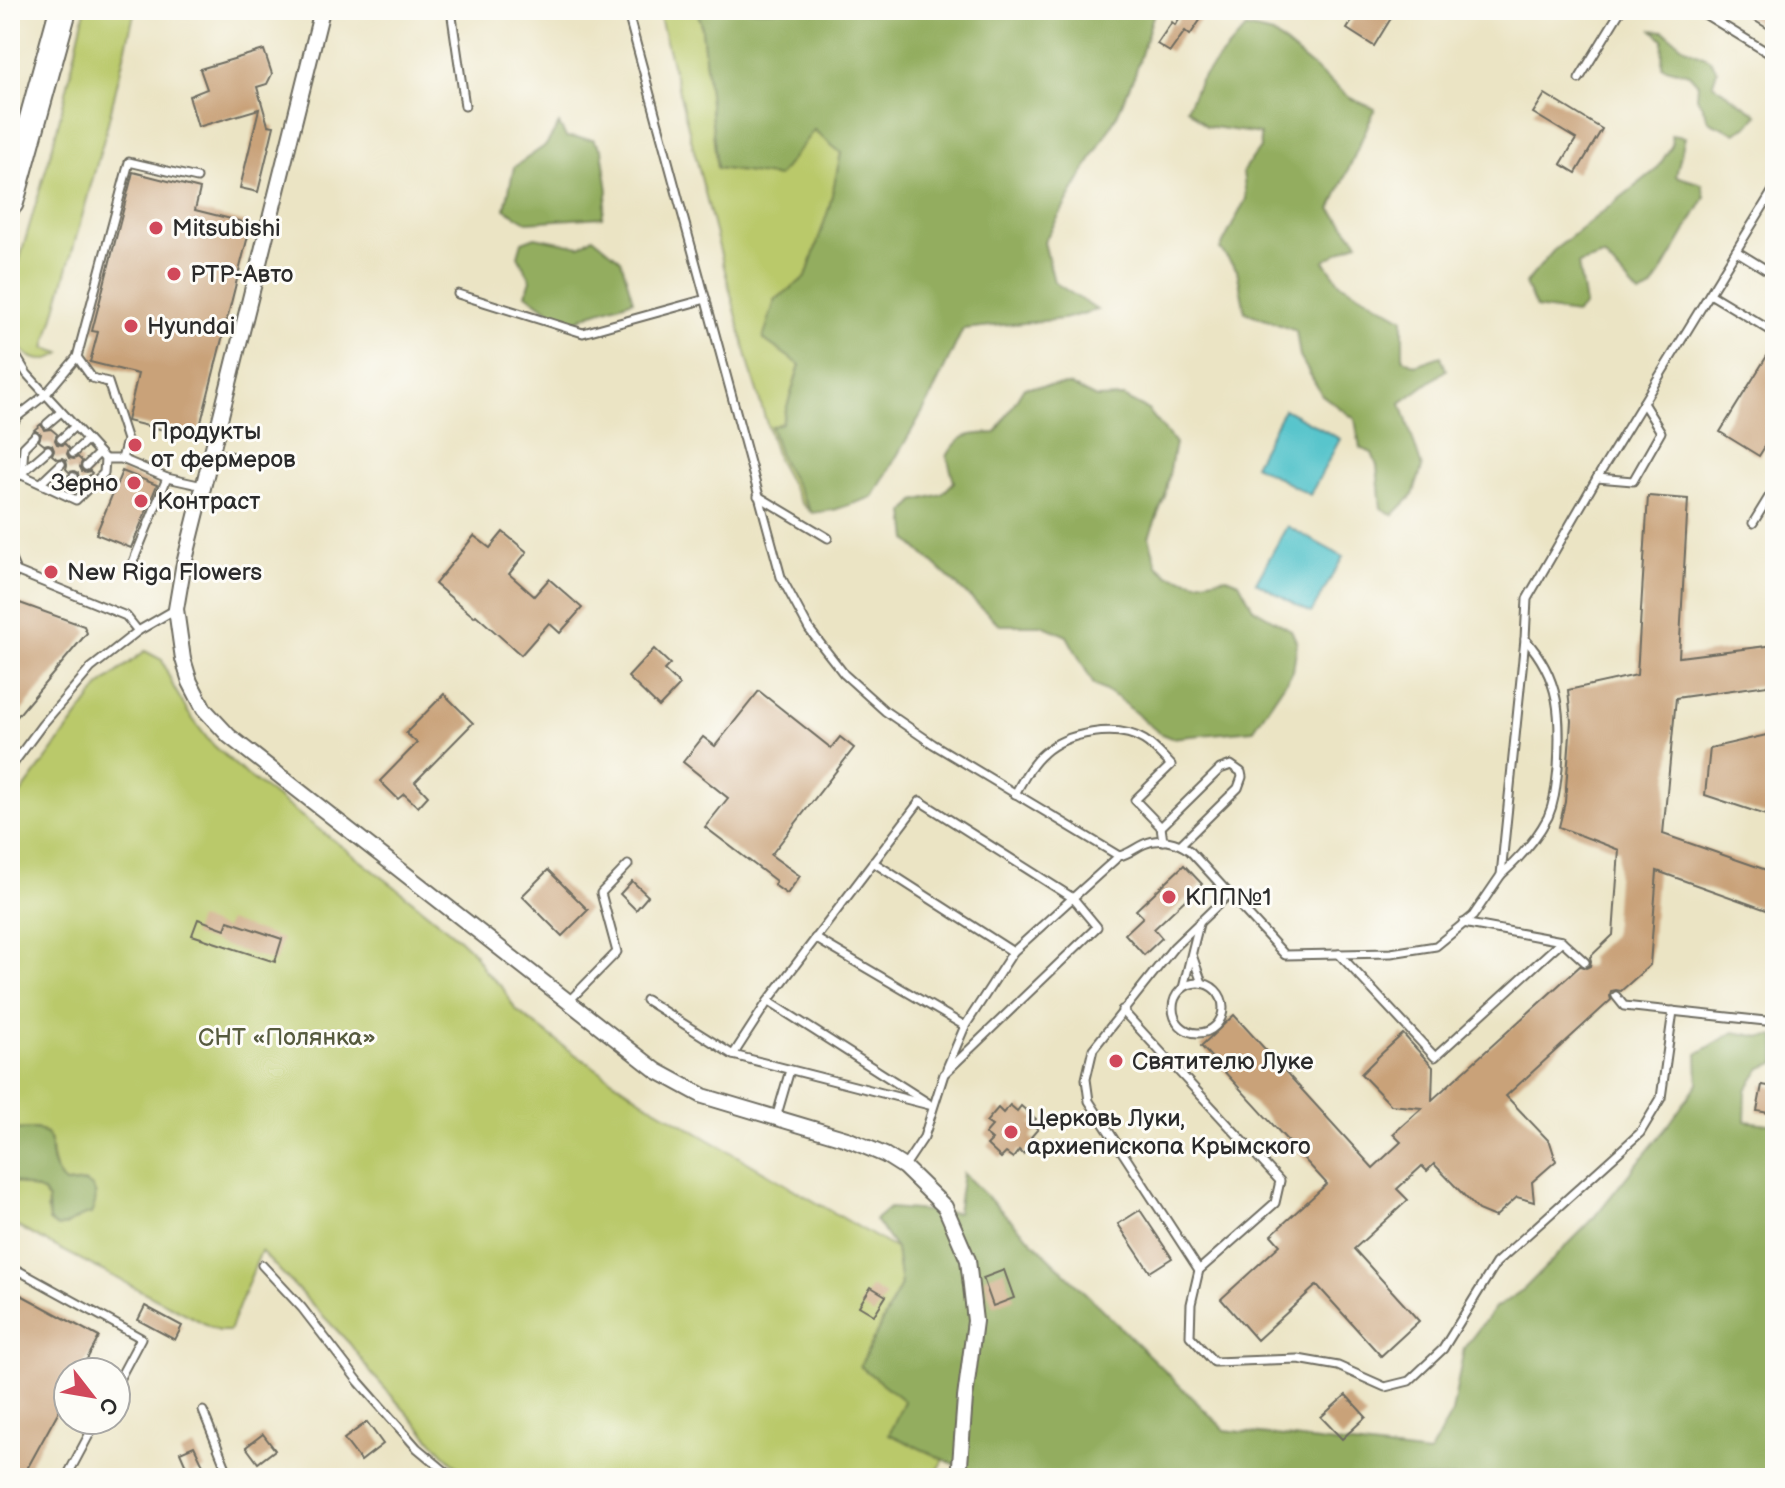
<svg xmlns="http://www.w3.org/2000/svg" width="1785" height="1488" viewBox="0 0 1785 1488" font-family="'Balsamiq Sans',sans-serif">
<style>
.green{fill:#bac96b;stroke:#727a4b;stroke-width:2}
.forest{fill:#93ad5f;stroke:#5f6c45;stroke-width:2}
.water{fill:#58c5cc;stroke:#42787c;stroke-width:2}
.building{fill:#c9a279}
.lines{fill:none;stroke-linecap:round;stroke-linejoin:round}
.lane-casing{stroke:#6e6c61;stroke-width:11}
.street-casing{stroke:#6e6c61;stroke-width:18}
.highway-casing{stroke:#6e6c61;stroke-width:30}
.lane{stroke:#fff;stroke-width:7}
.street{stroke:#fff;stroke-width:14}
.highway{stroke:#fff;stroke-width:26}
.poi-dot{fill:#d1495b;stroke:#fdfcf7;stroke-width:3}
.labels{text-anchor:middle;stroke-width:6;stroke-linejoin:round;paint-order:stroke}
.poi-label{font-size:24px;fill:#2b2b2b;stroke:#fdfcf7;text-anchor:start}
.park-label{font-size:24px;fill:#565a3e;stroke:#fdfcf7}
</style>
<rect width="100%" height="100%" fill="#fdfcf7"/>
<filter id="ink" filterUnits="userSpaceOnUse"><feTurbulence type="fractalNoise" baseFrequency=".0125" numOctaves="2"/><feDisplacementMap in="SourceGraphic" scale="16" xChannelSelector="R" yChannelSelector="G"/><feConvolveMatrix kernelMatrix="1 2 1 2 8 2 1 2 1" color-interpolation-filters="sRGB"/></filter>
<filter id="wash" filterUnits="userSpaceOnUse"><feTurbulence type="fractalNoise" baseFrequency=".006" numOctaves="4" result="noise"/><feDisplacementMap in="SourceGraphic" scale="32" xChannelSelector="R" yChannelSelector="G"/><feGaussianBlur stdDeviation="1.8" result="paint"/><feColorMatrix in="noise" values="0 0 0 0 0 0 0 0 0 0 0 0 0 0 0 0 0 1.4 0 .05"/><feComposite in="paint" operator="in"/></filter>
<g filter="url(#wash)">
<rect width="100%" height="100%" fill="#ebe4c4"/>
<g class="green">
<path d="M85 10H135L105 135 45 348 61 353C30 375 9 340 10 312 11 286 20 259 27 234 35 207 43 180 51 152 64 105 74 57 85 10Z"/>
<path d="M658 10H696L701 21 717 167 814 130 841 153 830 208 806 277 775 300 800 365 782 423 772 427 804 501 812 513 801 503 778 461 750 368Z"/>
<path d="M145 651 162 660 174 688 189 714 210 742 243 772 394 886 456 936 474 953 484 970 503 988 515 1009 566 1048 648 1104 896 1249 901 1285 860 1366 905 1401 890 1434 944 1459 934 1478H469L442 1452 372 1374 350 1344 261 1251 229 1331H219L10 1223V1177L13 1181 43 1192 48 1200 47 1210 66 1226 80 1215 91 1214 84 1182 65 1184C53 1172 51 1156 51 1140L36 1129 10 1130V808L101 685Z"/>
</g>
<g class="forest">
<path d="M696 10H1158L1153 16 1135 74 1117 115 1044 242 1054 282 1097 310 1063 319 963 329 929 401 873 497 834 510 812 513 781 459 771 427 782 423 800 365 763 339 775 300 806 277 829 208 841 153 814 130 778 177 717 168 701 21Z"/>
<path d="M1246 28 1273 34 1350 98 1375 109 1331 209 1358 242 1324 261 1340 283 1403 318V359L1415 365 1441 356 1446 370 1401 403 1422 468 1413 495 1393 515 1381 508 1377 466 1372 453 1360 448 1355 419 1322 395 1300 357 1296 331 1245 312 1237 270 1220 249 1246 199 1243 171 1260 148V134L1206 126 1187 108 1200 80Z"/>
<path d="M1653 30 1664 31 1685 48 1710 59 1717 70 1713 84 1758 115 1748 126 1735 133 1710 122 1697 97 1698 84 1689 74 1662 67 1663 39Z"/>
<path d="M559 124 566 137 593 139 602 150 608 191 602 217 527 222 505 209 514 167 546 145Z"/>
<path d="M1671 135 1685 137 1676 176 1702 184 1705 197 1652 289 1639 295 1604 256 1578 264 1585 305 1575 314 1536 308 1525 284 1553 251 1657 169 1672 145Z"/>
<path d="M535 237 580 246 593 237 621 260 633 300 590 314 568 325 526 294 531 280 518 256 522 242Z"/>
<path d="M1070 385 1096 398 1123 397 1148 410 1175 443 1165 496 1149 537 1157 565 1168 575 1197 582 1226 577 1239 582 1253 608 1291 630 1297 643 1293 671 1253 730 1171 738 1159 733 1117 697 1094 685 1067 636 1042 625H1000L908 540 905 512 915 501 942 494 954 482 947 456C962 431 970 435 996 433L1024 387Z"/>
<path d="M1734 1032 1761 1037 1774 1036 1775 1038V1063L1761 1068 1746 1090 1745 1121 1775 1125V1478H983L889 1434 904 1401 860 1366 901 1285 896 1249 875 1220 889 1208 957 1213 963 1173 1225 1430 1429 1454 1452 1413 1464 1348 1494 1309 1524 1289 1591 1221 1670 1123 1698 1083 1697 1054Z"/>
<path d="M36 1129C53 1135 50 1139 51 1154 52 1165 58 1176 65 1184 71 1184 80 1182 86 1183 100 1188 96 1204 91 1214 74 1216 73 1226 57 1227L49 1221 48 1200 43 1192 13 1181 10 1177V1130Z"/>
</g>
<g class="water">
<path d="M1284 409 1340 439 1310 495 1254 465Z"/>
<path d="M1287 526 1343 557 1311 613 1256 582Z"/>
</g>
<g id="blocks">
<g class="building">
<path d="M1185 10H1207L1190 35 1185 31 1170 52 1157 44 1172 22 1175 25Z"/>
<path d="M1359 10H1396L1374 46 1347 29Z"/>
<path d="M1737 10H1775V33Z"/>
<path d="M264 50 272 74 267 84 257 87 268 125 274 126 258 192 240 188 259 109 198 127 189 96 207 89 200 69Z"/>
<path d="M1545 94 1602 129 1576 173 1561 164 1576 139 1533 113Z"/>
<path d="M133 172 200 189 195 210 251 224 197 438 127 421 138 374 90 362 98 332 92 331Z"/>
<path d="M1775 343V431L1759 456 1720 432Z"/>
<path d="M41 424 44 430 51 429 57 434 55 440 57 444 62 445 65 444 69 448 67 454 69 458 74 459 78 457 82 461 80 467 82 471 87 472 90 471 92 473 80 485 78 482 79 478 78 473 74 471 69 472 66 469 67 465 66 460 62 458 57 459 52 455 54 450 52 445 48 444 44 445 39 441 41 434 34 430Z"/>
<path d="M122 471 157 485 131 548 96 534Z"/>
<path d="M1648 496 1688 499 1679 657 1775 645V684L1676 698 1663 834 1775 873V904L1772 912 1657 871 1650 965 1621 991 1616 990 1611 991 1610 996 1611 1000 1506 1096 1550 1142 1556 1161 1532 1182 1534 1202 1517 1197 1495 1217 1478 1210 1434 1164 1427 1171 1422 1166 1397 1189 1408 1200 1354 1249 1419 1321 1381 1356 1317 1285 1257 1340 1221 1299 1280 1245 1271 1235 1327 1184 1201 1046 1234 1015 1373 1168 1401 1142 1393 1134 1422 1108 1391 1105 1361 1074 1380 1055 1403 1034 1433 1067 1432 1100 1580 966 1586 968 1590 966 1591 961 1590 957 1613 935 1619 850 1559 827 1565 802 1571 721 1568 690 1637 675Z"/>
<path d="M503 532 527 552 509 574 534 596 549 579 582 608 560 633 549 623 521 655 476 615 474 617 435 584 474 536 490 548Z"/>
<path d="M17 602 84 626 87 633 10 725V617Z"/>
<path d="M654 649 670 664 664 670 680 685 659 707 628 677Z"/>
<path d="M759 691 831 748 840 737 854 748 771 855 800 876 787 894 774 885 776 881 705 827 728 798 683 762 703 737 715 746Z"/>
<path d="M444 694 473 723 415 782 428 796 418 807 404 794 398 799 380 781 417 743 406 733Z"/>
<path d="M1775 733V818L1705 795 1710 748Z"/>
<path d="M1184 865 1202 884 1154 929 1162 938 1144 955 1125 934 1143 917 1136 910Z"/>
<path d="M548 870 588 910 562 936 522 896Z"/>
<path d="M632 881 648 896 636 910 620 894Z"/>
<path d="M198 919 225 929 228 921 282 939 275 962 192 935Z"/>
<path d="M1762 1085 1775 1087V1114L1757 1111Z"/>
<path d="M1010 1105 1017 1111 1021 1106 1036 1119 1031 1124 1038 1129 1031 1137 1035 1141 1023 1154 1019 1150 1013 1158 1006 1153 1001 1158 987 1145 992 1140 985 1134 992 1126 986 1122 998 1108 1003 1113Z"/>
<path d="M1140 1210 1172 1258 1150 1272 1118 1224Z"/>
<path d="M1004 1270 1014 1298 993 1306 983 1278Z"/>
<path d="M871 1287 886 1296 874 1315 859 1306Z"/>
<path d="M10 1289 99 1337 80 1372H68V1394L22 1478H10Z"/>
<path d="M145 1306 182 1326 175 1340 138 1320Z"/>
<path d="M1346 1395 1366 1417 1342 1439 1321 1417Z"/>
<path d="M367 1422 383 1444 361 1461 344 1439Z"/>
<path d="M263 1434 275 1450 258 1463 246 1447Z"/>
<path d="M194 1446 205 1469 190 1475 180 1452Z"/>
</g>
</g>
</g>
<g filter="url(#ink)">
<use href="#blocks" fill-opacity="0" stroke="#6e6c61" stroke-width="2"/>
<g class="lines">
<g class="lane-casing">
<g id="lane">
<path d="M451 10 465 106"/>
<path d="M627 10 781 577 809 629 844 674 885 711 933 744 1119 856"/>
<path d="M1698 10 1775 57"/>
<path d="M1579 79 1621 10"/>
<path d="M1736 251 1775 275"/>
<path d="M458 294 583 333 706 299"/>
<path d="M1710 294 1775 333"/>
<path d="M10 346 27 374 105 459 104 473 76 500 22 475"/>
<path d="M77 357 92 378 108 382 127 440 122 459"/>
<path d="M47 424 61 412"/>
<path d="M10 429 17 417 45 395 77 357 129 162 197 178"/>
<path d="M61 439 74 427"/>
<path d="M73 453 87 440"/>
<path d="M213 453 256 461"/>
<path d="M105 459H122L167 478 203 486"/>
<path d="M86 466 99 453"/>
<path d="M22 475 24 447 35 436"/>
<path d="M1597 478 1633 481 1661 432 1643 403"/>
<path d="M10 483 48 450"/>
<path d="M41 483 61 464"/>
<path d="M58 491 73 477"/>
<path d="M758 496 828 538"/>
<path d="M1753 523 1775 487"/>
<path d="M10 557 16 571 10 582"/>
<path d="M133 562 167 478"/>
<path d="M10 567 16 571 126 616 138 631"/>
<path d="M10 768 42 725 91 668 138 631 176 609"/>
<path d="M1015 794C1023 780 1031 764 1044 753 1066 733 1117 723 1144 740 1154 746 1163 757 1171 765L1135 800 1161 827 1163 841"/>
<path d="M1161 827 1220 769 1231 765 1241 772 1242 777 1238 788 1181 844"/>
<path d="M873 862 1013 952"/>
<path d="M1501 875C1520 858 1536 840 1548 817 1555 801 1556 785 1558 768 1561 717 1561 679 1525 639"/>
<path d="M1463 923 1562 941 1585 962"/>
<path d="M815 938 965 1026 1013 952 1119 856C1129 854 1135 848 1144 844 1159 837 1177 841 1190 851L1285 955 1391 953 1436 946 1473 916 1501 875 1525 639 1527 599 1597 478 1775 187"/>
<path d="M1339 954 1435 1057 1562 941"/>
<path d="M1192 955 1202 983"/>
<circle cx="1198" cy="1008" r="25"/>
<path d="M1183 988 1199 924"/>
<path d="M1616 996 1624 1006 1775 1022"/>
<path d="M646 1000 733 1055 933 1106"/>
<path d="M768 1001 928 1103"/>
<path d="M568 1002 617 952 601 893 628 865"/>
<path d="M1122 1010 1280 1181 1275 1203 1199 1270 1191 1304 1190 1336 1214 1362 1298 1359 1338 1366 1385 1387 1409 1381 1443 1349 1496 1263 1640 1133 1661 1098 1673 1011"/>
<path d="M733 1055 768 1001 920 801 1073 898 1097 927 944 1074 924 1137 904 1167"/>
<path d="M947 1068 965 1026"/>
<path d="M776 1118 790 1070"/>
<path d="M262 1265 302 1308 359 1382 417 1448 453 1478"/>
<path d="M10 1266 141 1338 116 1385"/>
<path d="M1199 1270 1089 1101 1086 1079 1093 1049 1174 947 1229 894"/>
<path d="M203 1411 230 1478"/>
<path d="M66 1478 97 1420"/>
</g>
</g>
<g class="street-casing">
<path id="street" d="M322 10 183 568 176 609 183 659 190 682 204 709 229 736 657 1071 703 1096 847 1139 885 1155 904 1167 945 1207 968 1260 975 1321 965 1398 959 1478"/>
</g>
<g class="highway-casing">
<path id="highway" d="M10 202 63 10"/>
</g>
<use href="#lane" class="lane"/>
<use href="#street" class="street"/>
<use href="#highway" class="highway"/>
</g>
</g>
<g class="poi-dot">
<circle cx="156" cy="228" r="8"/>
<circle cx="174" cy="274" r="8"/>
<circle cx="131" cy="326" r="8"/>
<circle cx="135" cy="445" r="8"/>
<circle cx="134" cy="483" r="8"/>
<circle cx="141" cy="501" r="8"/>
<circle cx="51" cy="572" r="8"/>
<circle cx="1169" cy="897" r="8"/>
<circle cx="1116" cy="1061" r="8"/>
<circle cx="1011" cy="1132" r="8"/>
</g>
<g class="labels">
<g class="poi-label">
<text x="172" y="236">Mitsubishi</text>
<text x="190" y="282">РТР-Авто</text>
<text x="147" y="334">Hyundai</text>
<text x="151" y="439">Продукты<tspan x="151" dy="28">от фермеров</tspan></text>
<text x="118" y="491" text-anchor="end">Зерно</text>
<text x="157" y="509">Контраст</text>
<text x="67" y="580">New Riga Flowers</text>
<text x="1185" y="905">КПП№1</text>
<text x="1132" y="1069">Святителю Луке</text>
<text x="1027" y="1126">Церковь Луки,<tspan x="1027" dy="28">архиепископа Крымского</tspan></text>
</g>
<g class="park-label">
<text x="287" y="1045">СНТ «Полянка»</text>
</g>
</g>
<rect width="1785" height="1488" fill="none" stroke="#fdfcf7" stroke-width="40"/>
<g transform="translate(92 1396) rotate(121)"><circle r="38" fill="#fdfcf7" stroke="#a9a8a5" stroke-width="2"/>
<path d="M0-6L14 30L0 20L-14 30Z" fill="#d1495b"/>
<text y="-12" font-size="22" font-weight="bold" text-anchor="middle" fill="#2b2b2b">С</text>
</g>
</svg>
